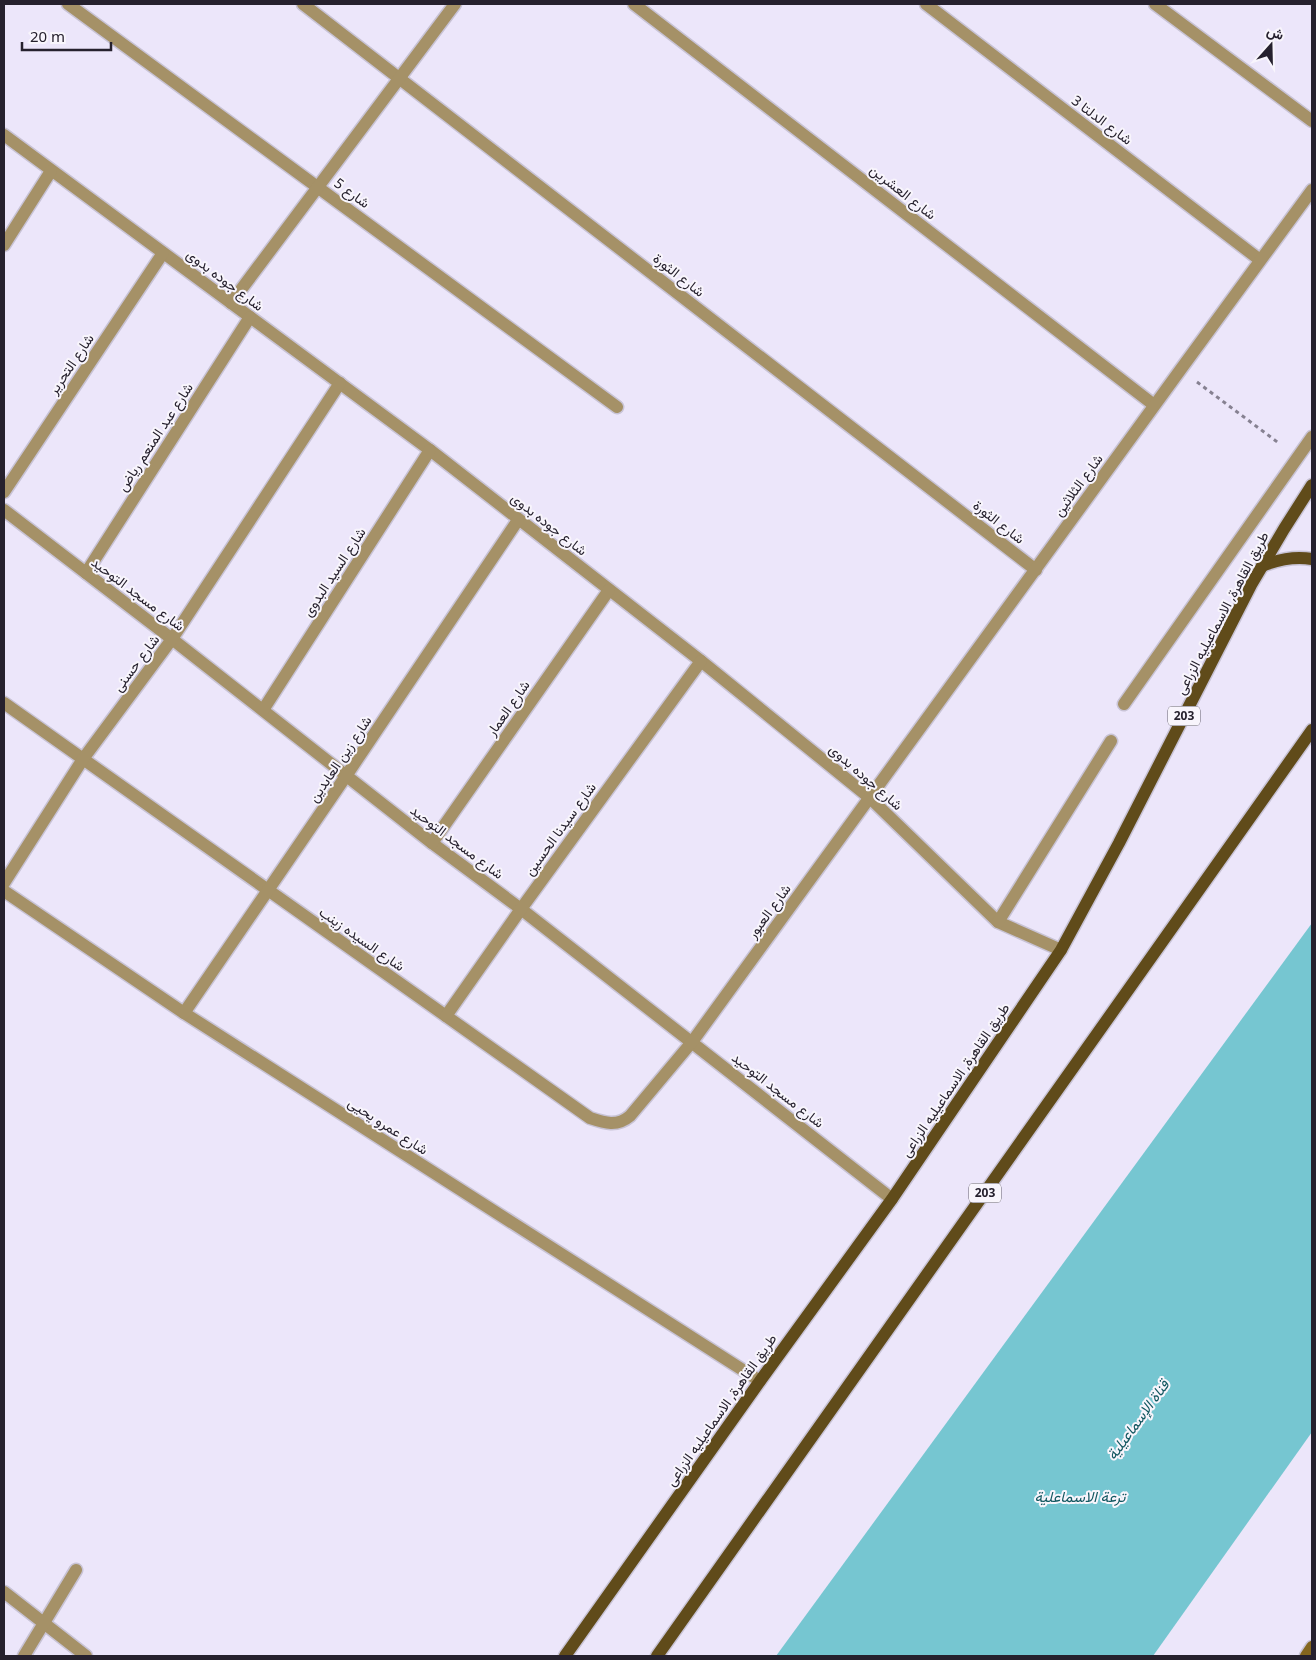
<svg xmlns="http://www.w3.org/2000/svg" width="1316" height="1660" viewBox="0 0 1316 1660" font-family="'Noto Sans',Vazirmatn,sans-serif">
<style>
.water{fill:#76c6d1}
.lines{fill:none;stroke-linecap:round;stroke-linejoin:round}
.service-casing{stroke:#c8c3d5;stroke-width:15}
.minor-casing{stroke:#c8c3d5;stroke-width:15}
.secondary-casing{stroke:#c8c3d5;stroke-width:15}
.primary-casing{stroke:#c8c3d5;stroke-width:15}
.path{stroke:#868191;stroke-width:3;stroke-dasharray:4 4;stroke-linecap:butt}
.service{stroke:#a59167;stroke-width:12}
.minor{stroke:#a59167;stroke-width:12}
.secondary{stroke:#84661e;stroke-width:12}
.primary{stroke:#604b1a;stroke-width:12}
.labels{text-anchor:middle;stroke-width:4;stroke-linejoin:round;paint-order:stroke}
.shield{fill:#f8f5fc;stroke:#65616c;stroke-width:1}
.shield-label{font-size:12px;font-weight:bold;fill:#26212e}
.street-label{font-size:14px;fill:#26212e;stroke:#f8f5fc}
.water-label{font-size:15px;font-style:italic;fill:#135861;stroke:#f8f5fc}
</style>
<rect width="100%" height="100%" fill="#ece6fa"/>
<path class="water" d="M1312 923V1432L1153 1656H776Z"/>
<g class="lines">
<g class="service-casing">
<g id="service">
<path d="M4 1592 86 1656"/>
<path d="M24 1656 76 1570"/>
</g>
</g>
<g class="minor-casing">
<g id="minor">
<path d="M68 4 617 407"/>
<path d="M303 4 1036 570"/>
<path d="M634 4 1154 405"/>
<path d="M926 4 1260 260"/>
<path d="M1155 4 1312 121"/>
<path d="M4 135 430 450 701 661 870 798 998 922 1061 950"/>
<path d="M4 245 51 171"/>
<path d="M231 303 455 4"/>
<path d="M4 492 163 253"/>
<path d="M4 510 172 639 432 843 521 909 892 1199"/>
<path d="M86 573 250 317"/>
<path d="M4 703 590 1118C605 1123 617 1127 630 1116L692 1042 1181 369 1312 190"/>
<path d="M1124 704 1312 437"/>
<path d="M263 710 430 450"/>
<path d="M432 843 609 590"/>
<path d="M4 883 83 759 172 639 340 383"/>
<path d="M4 891 184 1013 760 1381"/>
<path d="M998 922 1111 741"/>
<path d="M184 1013 346 776 518 520"/>
<path d="M446 1016 521 909 701 661"/>
</g>
</g>
<g class="secondary-casing">
<path id="secondary" d="M1306 1656 1312 1647"/>
</g>
<g class="primary-casing">
<g id="primary">
<path d="M1262 566C1279 559 1295 556 1312 559"/>
<path d="M565 1656 760 1381 892 1199 1061 950 1119 843 1251 585 1284 529 1312 485"/>
<path d="M657 1656 1312 730"/>
</g>
</g>
<path class="path" d="M1197 382 1280 444"/>
<use href="#service" class="service"/>
<use href="#minor" class="minor"/>
<use href="#secondary" class="secondary"/>
<use href="#primary" class="primary"/>
</g>
<g class="labels">
<g class="shield">
<rect x="1168" y="706.5" width="32" height="19" rx="4"/>
<rect x="969" y="1183.5" width="32" height="19" rx="4"/>
</g>
<g class="shield-label">
<text x="1184" y="720">203</text>
<text x="985" y="1197">203</text>
</g>
<g class="street-label">
<text transform="translate(1102 120) rotate(37)" y="5">شارع الدلتا 3</text>
<text transform="translate(903 192) rotate(38)" y="5">شارع العشرين</text>
<text transform="translate(352 193) rotate(36)" y="5">شارع 5</text>
<text transform="translate(679 275) rotate(38)" y="5">شارع الثورة</text>
<text transform="translate(225 280) rotate(37)" y="5">شارع جوده بدوى</text>
<text transform="translate(71 364) rotate(-56)" y="5">شارع التحرير</text>
<text transform="translate(155 437) rotate(-57)" y="5">شارع عبد المنعم رياض</text>
<text transform="translate(1078 485) rotate(-54)" y="5">شارع الثلاثين</text>
<text transform="translate(999 522) rotate(38)" y="5">شارع الثورة</text>
<text transform="translate(549 524) rotate(38)" y="5">شارع جوده بدوى</text>
<text transform="translate(334 572) rotate(-57)" y="5">شارع السيد البدوى</text>
<text transform="translate(138 594) rotate(37)" y="5">شارع مسجد التوحيد</text>
<text transform="translate(1222 613) rotate(-62)" y="5">طريق القاهرة, الاسماعيليه الزراعى</text>
<text transform="translate(136 663) rotate(-53)" y="5">شارع حسنى</text>
<text transform="translate(508 708) rotate(-55)" y="5">شارع العمار</text>
<text transform="translate(340 759) rotate(-56)" y="5">شارع زين العابدين</text>
<text transform="translate(866 777) rotate(41)" y="5">شارع جوده بدوى</text>
<text transform="translate(560 829) rotate(-54)" y="5">شارع سيدنا الحسين</text>
<text transform="translate(457 842) rotate(37)" y="5">شارع مسجد التوحيد</text>
<text transform="translate(769 911) rotate(-54)" y="5">شارع العبور</text>
<text transform="translate(362 939) rotate(35)" y="5">شارع السيده زينب</text>
<text transform="translate(955 1080) rotate(-56)" y="5">طريق القاهرة, الاسماعيليه الزراعى</text>
<text transform="translate(778 1090) rotate(38)" y="5">شارع مسجد التوحيد</text>
<text transform="translate(388 1126) rotate(33)" y="5">شارع عمرو يحيى</text>
<text transform="translate(721 1410) rotate(-55)" y="5">طريق القاهرة, الاسماعيليه الزراعى</text>
</g>
<g class="water-label">
<text transform="translate(1138 1420) rotate(-54)" y="5">قناة الإسماعيلية</text>
<text x="1080" y="1502">ترعة الاسماعلية</text>
</g>
</g>
<rect width="1316" height="1660" fill="none" stroke="#26212e" stroke-width="10"/>
<g transform="translate(1271 45) rotate(20)" stroke="#f8f5fc" stroke-width="4" paint-order="stroke">
<path d="M0-4L9 19L0 12L-9 19Z" fill="#26212e"/>
<text y="-8" font-size="14" font-weight="bold" text-anchor="middle" fill="#26212e">ش</text>
</g>
<path d="M22 42v8h89v-8" fill="none" stroke="#26212e" stroke-width="2.5"/>
<text x="30" y="42" font-size="15" fill="#26212e" stroke="#f8f5fc" stroke-width="4" paint-order="stroke">20 m</text>
</svg>
